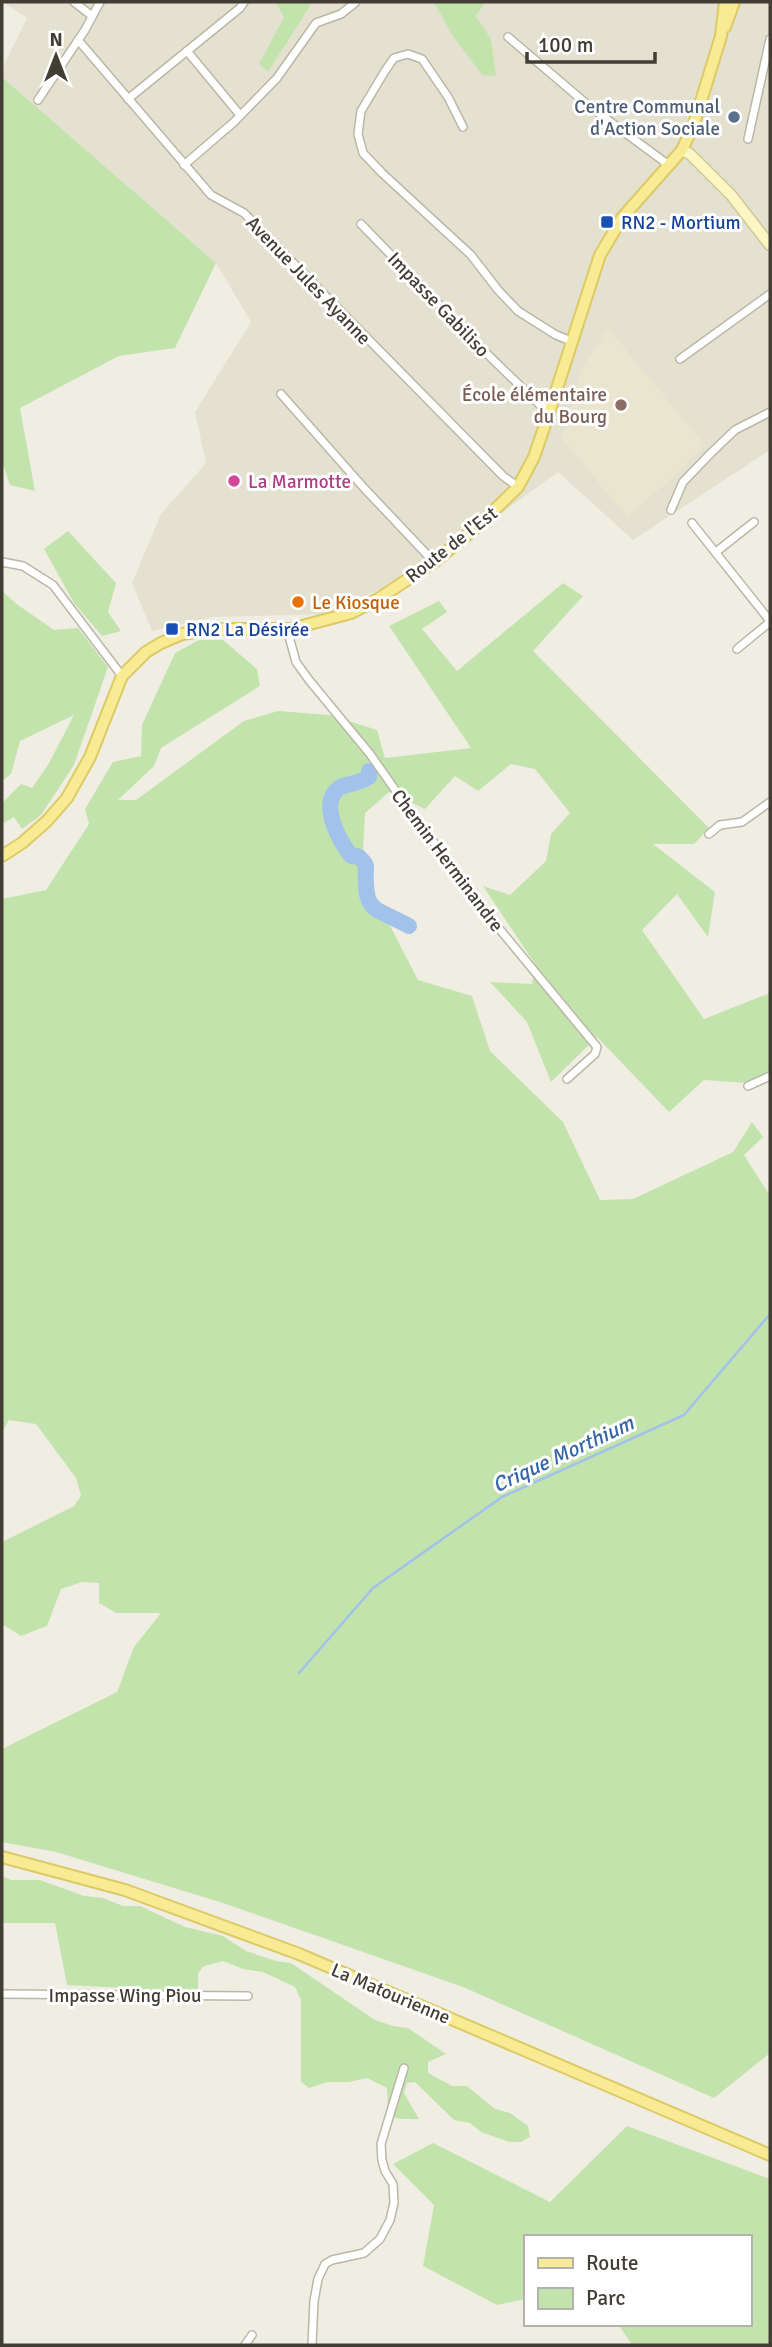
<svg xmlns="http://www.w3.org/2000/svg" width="772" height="2347" viewBox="0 0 772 2347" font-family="Signika,sans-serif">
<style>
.residential{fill:#e4e1d1}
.education{fill:#e9e5ce}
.green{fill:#c3e3ad}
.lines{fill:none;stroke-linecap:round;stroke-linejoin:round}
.stream{stroke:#a2c2eb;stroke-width:2.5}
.river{stroke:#a2c2eb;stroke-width:16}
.street-casing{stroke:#bbb7a6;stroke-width:10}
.secondary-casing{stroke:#cec895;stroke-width:13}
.primary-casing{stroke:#dcca66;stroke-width:14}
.street{stroke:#fff;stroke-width:7}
.secondary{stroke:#fbf6c2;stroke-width:10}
.primary{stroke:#f8eb94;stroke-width:10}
.service-dot{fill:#5c6f8a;stroke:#fff;stroke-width:2.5}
.transit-dot{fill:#1a4fb4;stroke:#fff;stroke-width:2.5}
.education-dot{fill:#8d6e63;stroke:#fff;stroke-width:2.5}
.hotel-dot{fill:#d1479c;stroke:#fff;stroke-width:2.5}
.food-dot{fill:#e8710a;stroke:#fff;stroke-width:2.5}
.labels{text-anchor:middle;stroke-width:6;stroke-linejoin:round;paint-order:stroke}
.service-label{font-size:19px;fill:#4e5e75;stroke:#fff;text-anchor:end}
.transit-label{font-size:19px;fill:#164399;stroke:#fff;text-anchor:start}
.street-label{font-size:19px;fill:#423e34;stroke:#fff}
.education-label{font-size:19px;fill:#785e54;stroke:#fff;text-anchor:end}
.hotel-label{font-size:19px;fill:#b23c85;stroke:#fff;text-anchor:start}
.food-label{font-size:19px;fill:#c56008;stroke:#fff;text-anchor:start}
.water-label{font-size:21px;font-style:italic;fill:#3465a7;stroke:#fff}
</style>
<rect width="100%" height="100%" fill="#f0eee3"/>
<path class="residential" d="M2 2H275L284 17 260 63 268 72 309 8 311 2H434L496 76 491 39 476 16 486 2H770V450L633 540 558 472 434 562 330 614 213 617 152 631 132 583 161 514 206 463 195 412 251 322 216 263 2 77V69L27 18Z"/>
<path class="education" d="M608 328 705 445 671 479 627 517 562 439 581 370Z"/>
<g class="green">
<path d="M275 2H311L309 8 268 72 259 64 284 17Z"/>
<path d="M434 2H486L476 16 491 39 496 76 482 75 451 33Z"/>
<path d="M2 77 216 263 175 348 119 356 20 408 35 491 10 485 2 461Z"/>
<path d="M68 531 116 583 108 612 121 631 102 636 74 603 44 549Z"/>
<path d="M563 583 583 596 533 651 709 828 694 844H653L715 892 708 937 677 894 642 930 704 1019 770 993V1073L749 1083 704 1080 669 1112 597 1037 551 1082 527 1022 490 982 532 984 535 964 483 886 510 895 546 861 551 834 570 813 535 769 511 764 478 791 455 776 425 809 389 792 365 813 362 871 418 980 472 996 490 1051 563 1122 600 1200 633 1199 733 1152 752 1122 763 1137 744 1155 770 1196V2053L714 2098 463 1987 223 1903 56 1852 2 1842V1749L117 1692 134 1647 161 1613H116L99 1603V1583L82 1582 61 1589 47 1626 21 1636 2 1624V1542L74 1506 81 1496 76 1478 36 1424 9 1420 2 1432V899L46 890 89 824 85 809 113 762 141 756 142 725 175 653 199 640H223L257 669 260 686 161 748 154 766 118 800H136L244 721 278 711 330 715 377 730 385 758 471 748 389 626 439 601 447 612 422 629 457 671Z"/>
<path d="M2 591 18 605 54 630 78 628 108 667 74 765 41 815 22 829 14 817 2 824V803L21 784 32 788 48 765 74 715 20 741 11 774 2 781Z"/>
<path d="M2 1876 11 1880H40L84 1896 103 1898 123 1906H140L185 1927 223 1936 246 1951 276 1961 291 1963 375 2020 393 2026 408 2028 446 2054 428 2062V2073L452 2086H467L495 2109 510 2113 528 2126 530 2137 521 2142H509L481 2132 470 2123 454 2120 415 2082 407 2083 404 2093 419 2119H401L388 2116 387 2088 367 2078 349 2082H327L309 2088 301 2082V2000L295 1987 263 1972 243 1969 223 1961 204 1966 198 1973V1992L67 1985 55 1923H2Z"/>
<path d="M627 2126 770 2179V2345H632L618 2324H749V2237H525V2299L497 2305 423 2266 434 2205 393 2164 433 2143 550 2202Z"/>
</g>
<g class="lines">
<path class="stream" d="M299 1673 373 1588 502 1497 684 1415 770 1314"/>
<path class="river" d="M369 771V777C359 784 344 784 339 788 319 803 338 838 349 853 354 860 351 853 359 857 359 857 366 864 366 865 364 914 372 906 409 926"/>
<g class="street-casing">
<g id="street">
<path d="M74 2 92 16"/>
<path d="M508 37 589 106 670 166"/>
<path d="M78 40 211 195 244 213 503 476 518 487"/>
<path d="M187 51 240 115"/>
<path d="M128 99 240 8 244 2"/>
<path d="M38 100 85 30 100 2"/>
<path d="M463 127 448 97 422 59 408 54 394 58 385 71 361 111 358 134 363 153 382 173 471 255 498 290 518 311 556 335 571 341"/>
<path d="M748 139 770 39"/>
<path d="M184 165 234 122 277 78 316 23 341 14 356 2"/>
<path d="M361 224 481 348 540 405 550 410"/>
<path d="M680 359 770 294"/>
<path d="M281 394 364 488 434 562"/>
<path d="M671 510 683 482 711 453 735 430 770 412"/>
<path d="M692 523 770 621"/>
<path d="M716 552 754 522"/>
<path d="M2 562 23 566 53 585 122 676"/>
<path d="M291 629 290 640 296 662 309 680 370 754 410 811 497 926 597 1047 595 1054 567 1079"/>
<path d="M737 649 770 622"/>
<path d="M709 834 720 825 742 822 770 802"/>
<path d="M748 1086 770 1076"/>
<path d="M2 1994 248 1996"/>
<path d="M245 2345 252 2335"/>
<path d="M312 2345 314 2301 318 2279 325 2264 332 2260 364 2253 380 2239 390 2220 394 2203 393 2184 385 2171 382 2160 381 2144 404 2068"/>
</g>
</g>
<g class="secondary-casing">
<path id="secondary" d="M682 150 690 154 731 195 770 245"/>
</g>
<g class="primary-casing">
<g id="primary">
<path d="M725 27 734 2"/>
<path d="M2 856 22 843 47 821 67 798 90 757 122 676 146 652 161 643 182 634 217 629H291L351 613 378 599 434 562 478 526 518 487 534 457 550 410 600 255 622 218 682 150 694 124 721 36 725 2"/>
<path d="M2 1857 125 1890 299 1954 770 2155"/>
</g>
</g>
<use href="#street" class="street"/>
<use href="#secondary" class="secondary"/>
<use href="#primary" class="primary"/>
</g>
<circle class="service-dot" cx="734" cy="117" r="7"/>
<g class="transit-dot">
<rect x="600" y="215" width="14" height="14" rx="3.5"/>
<rect x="165" y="622" width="14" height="14" rx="3.5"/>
</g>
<circle class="education-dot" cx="621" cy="405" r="7"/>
<circle class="hotel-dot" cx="234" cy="481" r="7"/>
<circle class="food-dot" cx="298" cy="602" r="7"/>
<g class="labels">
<g class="service-label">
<text x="720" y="113">Centre Communal<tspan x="720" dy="22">d'Action Sociale</tspan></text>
</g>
<g class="transit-label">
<text x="621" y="229">RN2 - Mortium</text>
<text x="186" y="636">RN2 La Désirée</text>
</g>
<g class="street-label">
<text transform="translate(309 280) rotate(46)" y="7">Avenue Jules Ayanne</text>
<text transform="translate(439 304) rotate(46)" y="7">Impasse Gabiliso</text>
<text transform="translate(451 544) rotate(-38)" y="7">Route de l'Est</text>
<text transform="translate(448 860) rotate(53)" y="7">Chemin Herminandre</text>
<text transform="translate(391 1993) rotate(23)" y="7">La Matourienne</text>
<text x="125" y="2002">Impasse Wing Piou</text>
</g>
<g class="education-label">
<text x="607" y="401">École élémentaire<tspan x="607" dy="22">du Bourg</tspan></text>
</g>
<g class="hotel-label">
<text x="248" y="488">La Marmotte</text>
</g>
<g class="food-label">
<text x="312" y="609">Le Kiosque</text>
</g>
<g class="water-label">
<text transform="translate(563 1454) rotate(-25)" y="7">Crique Morthium</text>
</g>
</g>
<rect width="772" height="2347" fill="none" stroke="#423e34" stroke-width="7"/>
<rect x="524" y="2235" width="228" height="91" fill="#ffffff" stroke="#b3b2ae" stroke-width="2"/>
<rect x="538" y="2258" width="35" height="10" fill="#f8eb94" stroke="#b3b2ae" stroke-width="2"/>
<text x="586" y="2270" font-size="21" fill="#423e34">Route</text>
<rect x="538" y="2288" width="35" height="21" fill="#c3e3ad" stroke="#b3b2ae" stroke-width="2"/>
<text x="586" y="2305" font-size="21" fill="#423e34">Parc</text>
<g transform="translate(56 56)" stroke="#ffffff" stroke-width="5" paint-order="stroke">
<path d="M0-5L12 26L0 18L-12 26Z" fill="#423e34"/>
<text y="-10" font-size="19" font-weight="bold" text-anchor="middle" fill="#423e34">N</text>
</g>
<path d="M527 52v10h128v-10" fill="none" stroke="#423e34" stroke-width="3.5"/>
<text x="538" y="52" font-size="21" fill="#423e34" stroke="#ffffff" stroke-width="5" paint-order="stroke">100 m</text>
</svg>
